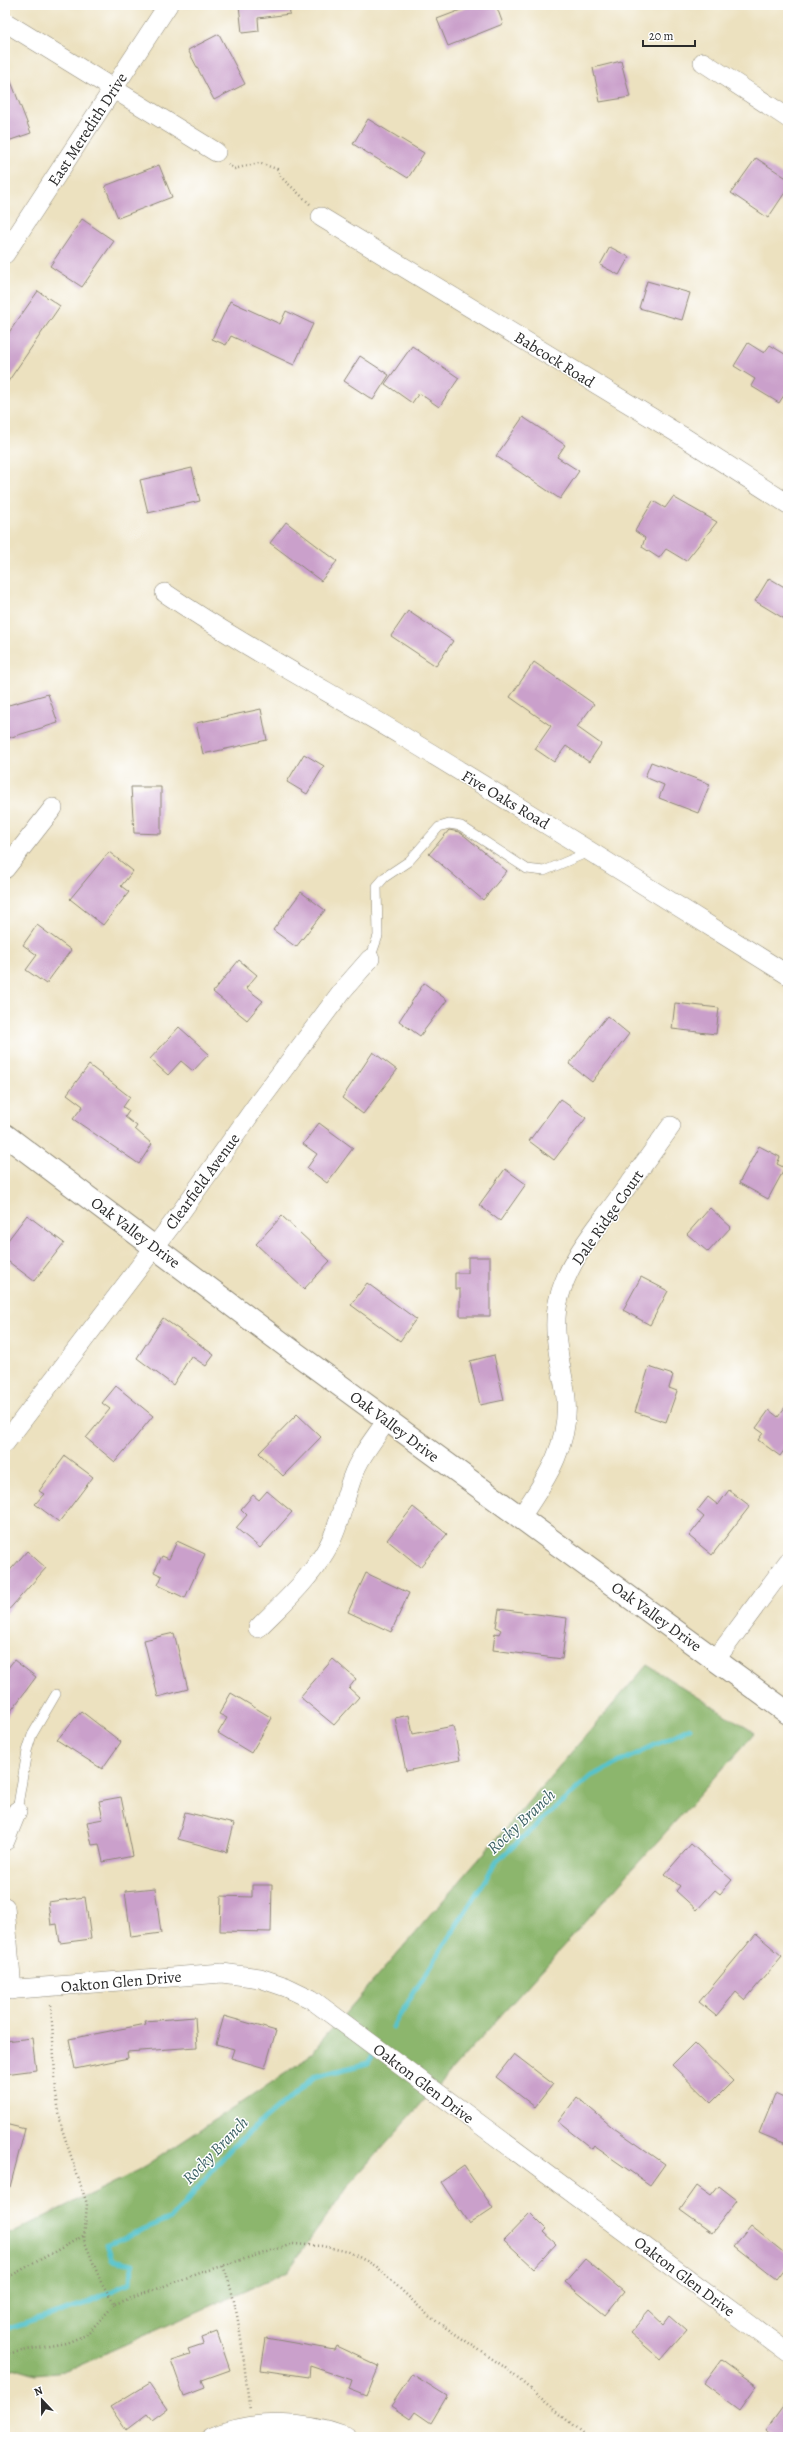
<svg xmlns="http://www.w3.org/2000/svg" width="793" height="2442" viewBox="0 0 793 2442" font-family="Alegreya,serif">
<style>
.forest{fill:#8cb66d;stroke:#5c704c}
.lines{fill:none;stroke-linecap:round;stroke-linejoin:round}
.stream{stroke:#56c3cb;stroke-width:5}
.building{fill:#caa0cb}
.service-casing{stroke:#8c8675;stroke-width:10}
.minor-casing{stroke:#8c8675;stroke-width:20}
.tertiary-casing{stroke:#8c8675;stroke-width:24}
.path{stroke:#8c8675;stroke-width:2.5;stroke-dasharray:1 3;stroke-linecap:butt}
.service{stroke:#fff;stroke-width:9}
.minor{stroke:#fff;stroke-width:19}
.tertiary{stroke:#fff;stroke-width:22}
.labels{text-anchor:middle;stroke-width:3;stroke-linejoin:round;paint-order:stroke}
.street-label{font-size:16px;fill:#2b2b2b;stroke:#fff}
.water-label{font-size:17px;font-style:italic;fill:#3a6063;stroke:#fff}
</style>
<rect width="100%" height="100%" fill="#fff"/>
<filter id="ink" filterUnits="userSpaceOnUse"><feTurbulence type="fractalNoise" baseFrequency=".025" numOctaves="2"/><feDisplacementMap in="SourceGraphic" scale="8" xChannelSelector="R" yChannelSelector="G"/><feConvolveMatrix kernelMatrix="1 2 1 2 8 2 1 2 1" color-interpolation-filters="sRGB"/></filter>
<filter id="wash" filterUnits="userSpaceOnUse"><feTurbulence type="fractalNoise" baseFrequency=".012" numOctaves="4" result="noise"/><feDisplacementMap in="SourceGraphic" scale="16" xChannelSelector="R" yChannelSelector="G"/><feGaussianBlur stdDeviation="0.9" result="paint"/><feColorMatrix in="noise" values="0 0 0 0 0 0 0 0 0 0 0 0 0 0 0 0 0 1.4 0 .05"/><feComposite in="paint" operator="in"/></filter>
<g filter="url(#wash)">
<rect width="100%" height="100%" fill="#ece1bf"/>
<path class="forest" d="M647 1665 755 1733 350 2183 288 2271 66 2371 36 2374 19 2369 5 2371V2236L138 2171 304 2061Z"/>
<g class="lines">
<g class="stream">
<path d="M393 2026 497 1861 591 1776 690 1728"/>
<path d="M5 2329 87 2303 131 2282 132 2264 112 2260 107 2244 171 2218 232 2147 314 2077 368 2063 375 2052"/>
</g>
</g>
<g id="blocks">
<g class="building">
<path d="M239 5H289L290 14 258 18 259 31 242 33Z"/>
<path d="M474 5H496L503 24 448 46 437 19Z"/>
<path d="M219 34 245 84 214 100 188 50Z"/>
<path d="M621 61 630 97 600 102 593 68Z"/>
<path d="M5 66 31 133 5 142Z"/>
<path d="M368 119 424 153 408 178 353 144Z"/>
<path d="M756 158 788 179V188L768 218 731 193Z"/>
<path d="M159 165 172 197 118 218 105 186Z"/>
<path d="M82 219 114 241 82 287 50 266Z"/>
<path d="M610 247 629 257 619 275 600 265Z"/>
<path d="M647 281 690 293 682 320 639 308Z"/>
<path d="M38 291 60 306 5 386V338Z"/>
<path d="M230 301 280 324 286 311 313 324 294 365 231 336 226 345 212 339Z"/>
<path d="M748 343 764 353 770 345 788 356V389L779 403 751 386 755 379 734 366Z"/>
<path d="M412 346 459 378 439 407 419 393 412 403 385 384Z"/>
<path d="M360 356 389 375 373 400 344 381Z"/>
<path d="M523 417 565 445 557 457 579 471 560 499 496 456Z"/>
<path d="M192 468 200 501 148 513 140 480Z"/>
<path d="M673 497 717 522 686 561 666 549 659 558 642 547 645 538 635 531 653 501 665 508Z"/>
<path d="M286 522 337 561 321 581 270 543Z"/>
<path d="M769 578 788 589V621L755 601Z"/>
<path d="M408 611 453 641 436 666 391 636Z"/>
<path d="M534 662 594 704 577 727 601 744 589 762 566 746 554 762 535 749 551 726 510 697Z"/>
<path d="M48 694 58 723 5 739V706Z"/>
<path d="M261 709 267 740 203 754 196 723Z"/>
<path d="M304 754 324 766 307 794 287 782Z"/>
<path d="M651 762 710 784 698 813 659 798 664 785 645 777Z"/>
<path d="M131 787H161V834L134 833Z"/>
<path d="M449 830 459 832 466 837 507 871 483 900 429 854Z"/>
<path d="M109 852 133 871 121 886 129 892 103 925 70 899Z"/>
<path d="M301 892 325 910 296 947 273 930Z"/>
<path d="M37 925 71 950 46 984 26 970 37 955 23 945Z"/>
<path d="M239 960 257 975 246 988 263 1001 247 1020 213 992Z"/>
<path d="M424 983 447 1000 420 1036 399 1021Z"/>
<path d="M675 1003 719 1008 716 1034 672 1029Z"/>
<path d="M607 1016 629 1034 592 1082 569 1064Z"/>
<path d="M179 1027 209 1054 193 1071 181 1061 168 1075 150 1059Z"/>
<path d="M373 1052 397 1070 363 1114 342 1098Z"/>
<path d="M89 1065 130 1097 123 1107 129 1111 125 1117 137 1126 135 1129 152 1144 139 1164 73 1119 83 1106 67 1094Z"/>
<path d="M560 1099 586 1118 554 1160 529 1141Z"/>
<path d="M319 1123 353 1148 327 1183 307 1168 317 1154 303 1144Z"/>
<path d="M759 1146 780 1157 777 1164 785 1168 768 1199 739 1183Z"/>
<path d="M505 1169 526 1184 500 1221 479 1205Z"/>
<path d="M710 1208 731 1227 708 1252 687 1234Z"/>
<path d="M27 1215 64 1243 34 1281 5 1259V1244Z"/>
<path d="M282 1216 330 1261 304 1289 256 1244Z"/>
<path d="M468 1257H490V1316H460V1289H455V1273H468Z"/>
<path d="M641 1277 668 1291 650 1325 623 1310Z"/>
<path d="M367 1283 416 1319 400 1341 351 1305Z"/>
<path d="M163 1318 214 1355 206 1366 191 1356 173 1385 137 1358Z"/>
<path d="M494 1355 504 1400 480 1405 470 1361Z"/>
<path d="M649 1367 673 1375 669 1388 677 1391 666 1422 635 1412Z"/>
<path d="M116 1386 153 1416 115 1462 86 1438 110 1409 102 1403Z"/>
<path d="M788 1403V1445L780 1456 758 1440 763 1433 756 1428 769 1410 778 1417Z"/>
<path d="M297 1414 321 1437 283 1476 259 1453Z"/>
<path d="M65 1456 93 1477 59 1522 35 1504 44 1494 39 1491Z"/>
<path d="M729 1490 750 1506 712 1555 689 1536 704 1517 697 1511 708 1497 718 1505Z"/>
<path d="M267 1491 292 1512 260 1548 236 1528 247 1515 241 1509 253 1495 259 1500Z"/>
<path d="M413 1507 447 1534 420 1567 387 1540Z"/>
<path d="M177 1541 205 1554 185 1598 158 1585 162 1576 154 1572 162 1556 169 1559Z"/>
<path d="M27 1551 46 1568 5 1614V1576Z"/>
<path d="M366 1573 409 1593 391 1632 348 1612Z"/>
<path d="M499 1609 567 1618 562 1659 493 1650 495 1633 499 1634 501 1630 496 1627Z"/>
<path d="M174 1633 188 1689 158 1697 144 1640Z"/>
<path d="M333 1659 356 1679 349 1688 359 1697 334 1725 300 1697Z"/>
<path d="M14 1660 36 1677 5 1719V1672Z"/>
<path d="M231 1693 272 1718 251 1753 218 1733 227 1718 219 1714Z"/>
<path d="M81 1711 121 1742 102 1769 57 1740Z"/>
<path d="M409 1715 413 1734 453 1726 460 1760 406 1771 395 1718Z"/>
<path d="M121 1797 133 1856 103 1862 99 1844 92 1845 87 1822 103 1819 99 1801Z"/>
<path d="M185 1812 234 1824 227 1852 178 1839Z"/>
<path d="M691 1844 732 1880 720 1894 715 1890 697 1910 676 1891 680 1886 665 1874Z"/>
<path d="M252 1885H272L271 1932 220 1931 221 1896 252 1897Z"/>
<path d="M155 1888 161 1933 131 1937 125 1891Z"/>
<path d="M85 1897 91 1939 60 1943 57 1924 51 1925 48 1902Z"/>
<path d="M756 1934 782 1956 745 2000 736 1992 716 2016 699 2002Z"/>
<path d="M224 2016 276 2031 265 2068 231 2058 234 2049 216 2044Z"/>
<path d="M195 2017 197 2047 127 2052 128 2058 75 2069 69 2039 146 2024 145 2021Z"/>
<path d="M32 2038 36 2070 5 2074V2041Z"/>
<path d="M694 2043 733 2081 711 2103 672 2065Z"/>
<path d="M514 2054 553 2084 535 2107 496 2077Z"/>
<path d="M775 2094 788 2100V2145L759 2133Z"/>
<path d="M577 2097 611 2126 665 2164 650 2185 594 2146 592 2149 558 2122Z"/>
<path d="M5 2124 25 2129 10 2187 5 2186Z"/>
<path d="M464 2166 493 2208 469 2224 441 2182Z"/>
<path d="M697 2186 711 2196 719 2186 737 2200 712 2233 680 2210Z"/>
<path d="M530 2213 546 2229 543 2232 556 2244 534 2268 504 2240Z"/>
<path d="M751 2226 788 2256V2263L776 2279 734 2246Z"/>
<path d="M585 2259 624 2292 605 2315 565 2282Z"/>
<path d="M649 2311 663 2324 669 2316 686 2331 661 2360 630 2333Z"/>
<path d="M217 2332 230 2370 202 2380 205 2388 184 2396 171 2360 190 2354 188 2349 203 2344 201 2338Z"/>
<path d="M266 2338 334 2350 336 2346 379 2366 367 2396 349 2389 352 2380 310 2366 309 2377 261 2370Z"/>
<path d="M721 2360 757 2386 740 2410 704 2383Z"/>
<path d="M412 2374 447 2396 431 2423 415 2412 410 2419 391 2406Z"/>
<path d="M149 2383 167 2409 152 2420 147 2414 126 2430 110 2407Z"/>
<path d="M788 2400V2437H776L766 2430Z"/>
</g>
</g>
</g>
<g filter="url(#ink)">
<use href="#blocks" fill-opacity="0" stroke="#8c8675" stroke-width="1"/>
<g class="lines">
<g class="service-casing">
<g id="service">
<path d="M370 959 378 936 377 886 385 877 409 861 439 827 449 824 461 826 527 869 544 871 591 851"/>
<path d="M17 1811 27 1751 32 1735 56 1694"/>
</g>
</g>
<g class="minor-casing">
<g id="minor">
<path d="M5 22 216 152"/>
<path d="M703 62 788 118"/>
<path d="M321 217 682 436 788 504"/>
<path d="M5 254 168 5"/>
<path d="M165 593C242 645 324 689 404 737 533 815 660 895 788 975"/>
<path d="M5 869 53 808"/>
<path d="M5 1443 176 1219 256 1106 342 991 370 959"/>
<path d="M520 1518C547 1479 573 1440 565 1390 560 1360 551 1329 559 1298 568 1263 591 1235 612 1207 632 1180 652 1153 671 1126"/>
<path d="M258 1628C282 1604 308 1581 325 1552 339 1529 343 1503 352 1478 359 1457 375 1438 387 1420"/>
<path d="M716 1659 788 1562"/>
<path d="M5 1841 17 1811"/>
<path d="M5 1907 12 1990"/>
<path d="M5 1990 222 1973 260 1978 286 1987 311 1999 788 2353"/>
<path d="M212 2437C255 2419 304 2421 346 2437"/>
</g>
</g>
<g class="tertiary-casing">
<path id="tertiary" d="M5 1135 290 1349 788 1713"/>
</g>
<g class="path">
<path d="M228 164 234 169 259 163 277 169 282 178 310 204"/>
<path d="M223 2266C241 2310 243 2363 250 2410"/>
<path d="M5 2279 85 2235"/>
<path d="M115 2304 202 2272 293 2244 322 2246 349 2252 376 2266 430 2317 503 2366 587 2437"/>
<path d="M5 2354 66 2343 86 2335 115 2304 101 2282 84 2240 87 2204 62 2129 56 2094 51 2004"/>
</g>
<use href="#service" class="service"/>
<use href="#minor" class="minor"/>
<use href="#tertiary" class="tertiary"/>
</g>
</g>
<g class="labels">
<g class="street-label">
<text transform="translate(87 129) rotate(-57)" y="6">East Meredith Drive</text>
<text transform="translate(555 359) rotate(32)" y="6">Babcock Road</text>
<text transform="translate(506 799) rotate(31)" y="6">Five Oaks Road</text>
<text transform="translate(202 1181) rotate(-54)" y="6">Clearfield Avenue</text>
<text transform="translate(607 1217) rotate(-55)" y="6">Dale Ridge Court</text>
<text transform="translate(136 1232) rotate(37)" y="6">Oak Valley Drive</text>
<text transform="translate(395 1426) rotate(37)" y="6">Oak Valley Drive</text>
<text transform="translate(657 1616) rotate(36)" y="6">Oak Valley Drive</text>
<text transform="translate(121 1981) rotate(-5)" y="6">Oakton Glen Drive</text>
<text transform="translate(424 2083) rotate(37)" y="6">Oakton Glen Drive</text>
<text transform="translate(685 2276) rotate(37)" y="6">Oakton Glen Drive</text>
</g>
<g class="water-label">
<text transform="translate(521 1821) rotate(-43)" y="6">Rocky Branch</text>
<text transform="translate(215 2150) rotate(-46)" y="6">Rocky Branch</text>
</g>
</g>
<rect width="793" height="2442" fill="none" stroke="#fff" stroke-width="20"/>
<g transform="translate(42 2400) rotate(338)" stroke="#ffffff" stroke-width="3" paint-order="stroke">
<path d="M0-3L7 15L0 10L-7 15Z" fill="#2b2b2b"/>
<text y="-6" font-size="11" font-weight="bold" text-anchor="middle" fill="#2b2b2b">N</text>
</g>
<path d="M643 40v6h52v-6" fill="none" stroke="#2b2b2b" stroke-width="2"/>
<text x="649" y="40" font-size="12" fill="#2b2b2b" stroke="#ffffff" stroke-width="3" paint-order="stroke">20 m</text>
</svg>
